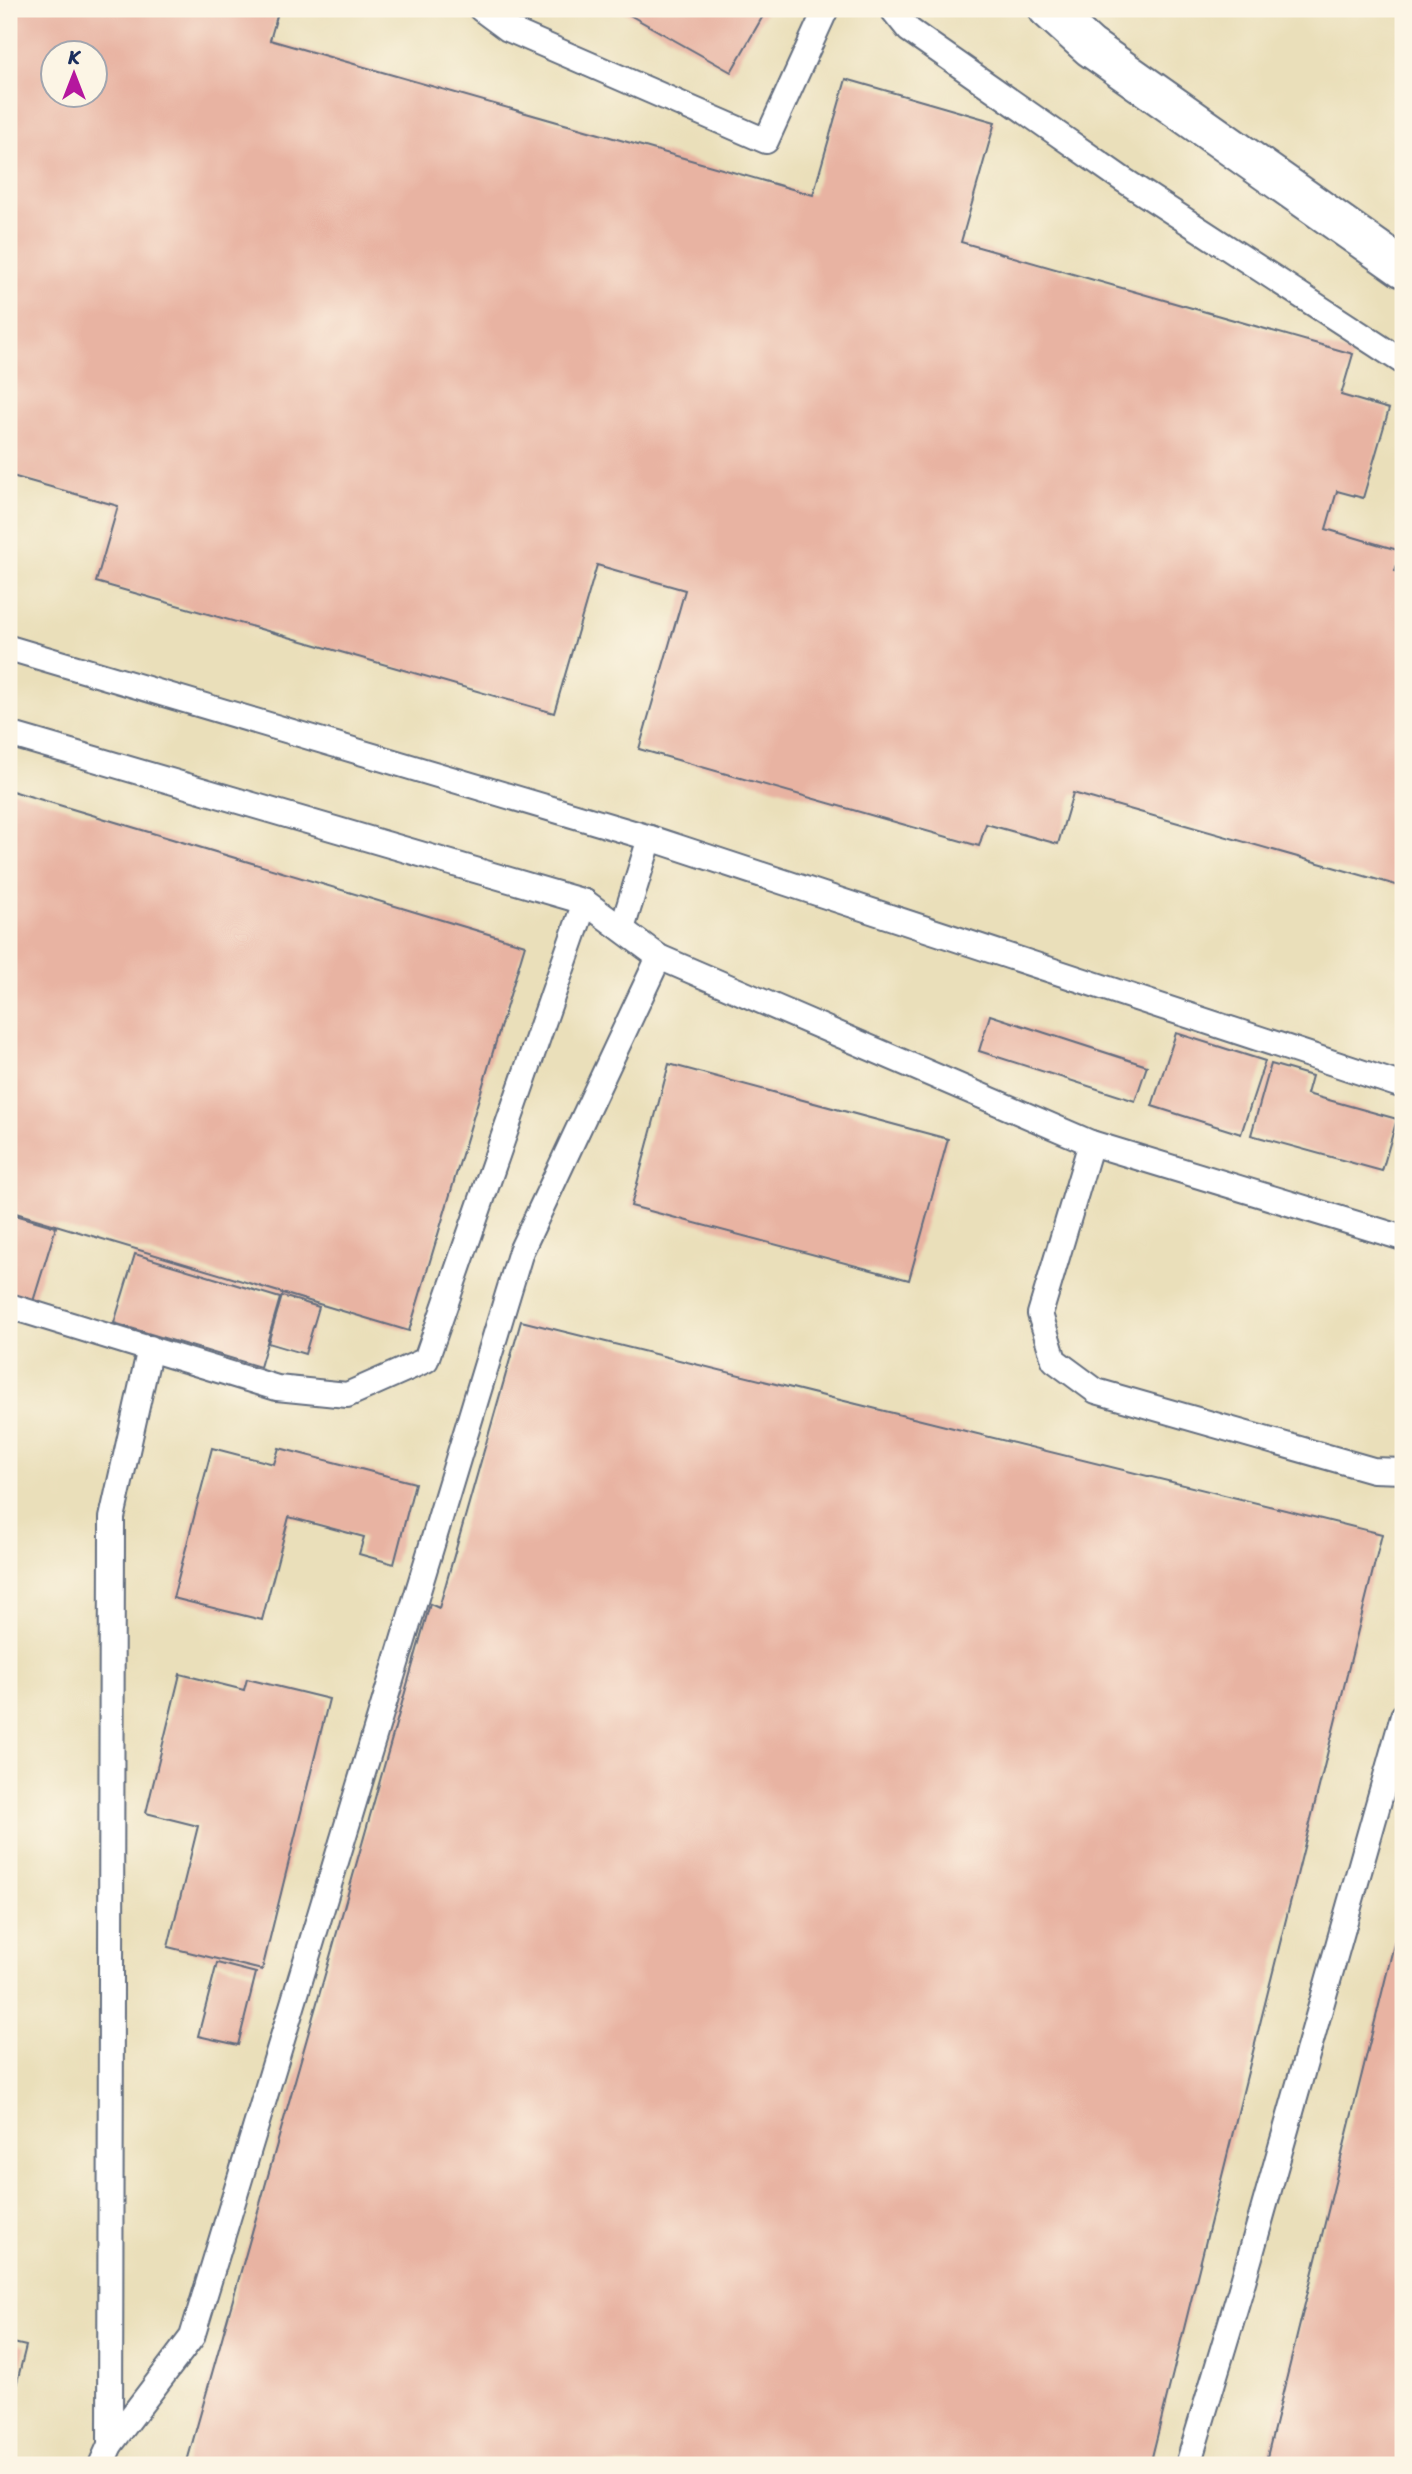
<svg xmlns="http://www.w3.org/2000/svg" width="1412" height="2474" viewBox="0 0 1412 2474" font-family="Sriracha,sans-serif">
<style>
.building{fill:#e8b3a2;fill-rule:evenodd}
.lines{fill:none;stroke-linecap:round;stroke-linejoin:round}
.lane-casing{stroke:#636d7e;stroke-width:28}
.street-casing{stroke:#636d7e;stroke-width:42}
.lane{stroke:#fff;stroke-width:24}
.street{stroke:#fff;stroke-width:38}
</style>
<rect width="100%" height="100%" fill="#fcf5e5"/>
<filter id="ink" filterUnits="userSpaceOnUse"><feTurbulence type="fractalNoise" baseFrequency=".0143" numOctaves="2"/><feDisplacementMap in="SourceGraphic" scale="14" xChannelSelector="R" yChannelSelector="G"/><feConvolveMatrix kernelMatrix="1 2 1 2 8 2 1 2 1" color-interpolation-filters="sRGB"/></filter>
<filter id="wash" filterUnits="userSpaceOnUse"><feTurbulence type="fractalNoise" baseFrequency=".00686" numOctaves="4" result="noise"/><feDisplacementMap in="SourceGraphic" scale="28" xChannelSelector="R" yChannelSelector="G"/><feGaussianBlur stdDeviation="1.57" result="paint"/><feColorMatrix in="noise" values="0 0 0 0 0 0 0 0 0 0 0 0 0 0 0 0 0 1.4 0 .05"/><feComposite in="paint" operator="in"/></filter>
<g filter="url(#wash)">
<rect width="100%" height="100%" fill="#eadfba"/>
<g id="blocks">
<g class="building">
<path d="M9 9H279L270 40 813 195 846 79 995 122 961 242 1353 354 1341 395 1389 409 1363 498 1337 491 1326 529 1401 551 1395 571 1403 573V887L1073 793 1058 844 986 824 979 846 639 749 685 590 597 565 554 713 96 582 118 506 12 476 9 484ZM52 52H94V94H52Z"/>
<path d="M619 9H767L731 72Z"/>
<path d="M9 790 525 945 409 1331 9 1211Z"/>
<path d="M990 1015 1147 1066 1135 1101 979 1051Z"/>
<path d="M1176 1033 1265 1061 1241 1134 1152 1106Z"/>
<path d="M669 1064 948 1139 909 1280 631 1206Z"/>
<path d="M1271 1064 1312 1076 1307 1094 1397 1119 1382 1171 1251 1135Z"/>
<path d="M9 1213 56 1227 31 1308 9 1302Z"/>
<path d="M135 1254 280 1298 260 1367 114 1323Z"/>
<path d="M282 1296 319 1307 305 1354 268 1343Z"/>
<path d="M521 1321 1382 1534 1150 2465H186L430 1604 439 1608Z"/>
<path d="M212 1448 274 1464 279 1448 415 1483 394 1564 359 1554 364 1537 289 1517 262 1620 173 1598Z"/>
<path d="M180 1674 244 1690 247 1679 329 1699 262 1970 168 1947 198 1826 146 1813Z"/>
<path d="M1402 1912 1403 2465H1265Z"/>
<path d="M217 1963 256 1973 238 2045 198 2036Z"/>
<path d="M9 2342 26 2346 10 2410H9Z"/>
</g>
</g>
</g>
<g filter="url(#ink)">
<use href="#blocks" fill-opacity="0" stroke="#636d7e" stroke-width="2"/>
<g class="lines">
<g class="lane-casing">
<g id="lane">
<path d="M481 9 508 29 766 141 826 9"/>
<path d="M892 9 909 30 1122 179 1403 362"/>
<path d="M9 648 650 838 1403 1086"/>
<path d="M9 734 585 902 659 957 1091 1143 1403 1238"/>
<path d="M622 929 650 838"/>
<path d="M1091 1143 1040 1314 1054 1360 1096 1391 1373 1470 1403 1471"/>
<path d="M9 1306 277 1388 347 1395 426 1360 585 902"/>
<path d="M110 2445 112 1518 150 1348"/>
<path d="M101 2465 110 2445 192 2337 521 1251 659 957"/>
<path d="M1188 2465 1240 2292 1403 1716"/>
</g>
</g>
<g class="street-casing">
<path id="street" d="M1048 9 1090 47 1403 268"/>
</g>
<use href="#lane" class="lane"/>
<use href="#street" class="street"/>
</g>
</g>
<rect width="1412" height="2474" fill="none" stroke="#fcf5e5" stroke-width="35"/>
<g transform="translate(74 74)"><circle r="33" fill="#fcf5e5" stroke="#a2a6af" stroke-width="2"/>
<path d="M0-5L12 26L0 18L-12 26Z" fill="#b5179e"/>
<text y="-10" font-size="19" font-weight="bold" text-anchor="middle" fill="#1b2f5e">K</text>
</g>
</svg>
